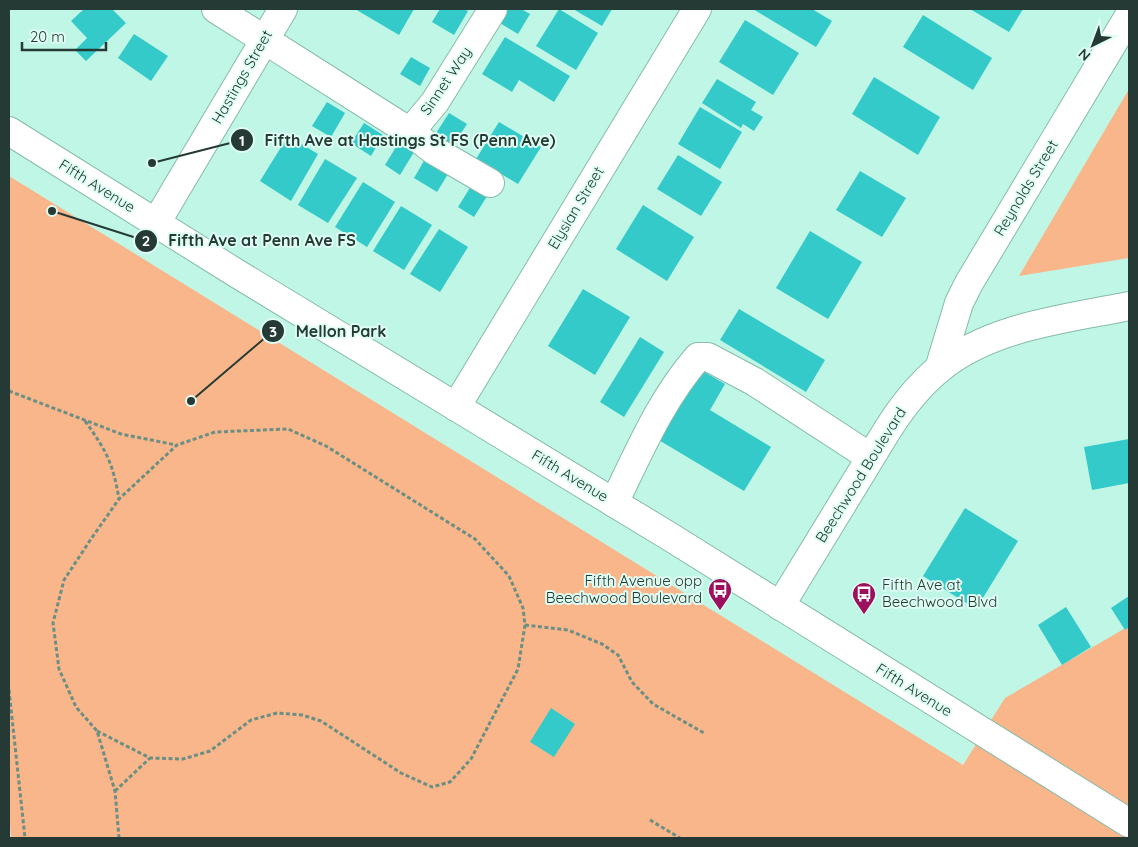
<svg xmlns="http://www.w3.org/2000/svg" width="1138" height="847" viewBox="0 0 1138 847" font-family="Quicksand,sans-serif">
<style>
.green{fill:#f8b68a}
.building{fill:#33cac9}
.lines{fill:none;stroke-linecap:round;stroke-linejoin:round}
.minor-casing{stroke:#87bbab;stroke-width:30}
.major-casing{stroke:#87bbab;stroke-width:30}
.highway-casing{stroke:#87bbab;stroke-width:30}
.path{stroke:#6b8f84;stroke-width:3;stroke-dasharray:4 2.5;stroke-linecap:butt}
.minor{stroke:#fff;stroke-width:28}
.major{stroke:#fff;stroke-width:28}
.highway{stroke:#fff;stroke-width:28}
.labels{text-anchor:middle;stroke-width:4;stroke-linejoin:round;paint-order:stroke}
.street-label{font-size:15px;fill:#253a34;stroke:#defef4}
.poi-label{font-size:15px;fill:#253a34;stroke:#defef4;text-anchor:end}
.leader{fill:none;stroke:#253a34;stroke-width:2}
.callout-dot{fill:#253a34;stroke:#defef4;stroke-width:2}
.mark-label{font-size:15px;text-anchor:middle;font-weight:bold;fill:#fff}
.callout-label{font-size:16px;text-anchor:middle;font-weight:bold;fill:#253a34;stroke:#defef4;stroke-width:4;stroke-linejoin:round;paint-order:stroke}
</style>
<rect width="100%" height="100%" fill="#c0f6e5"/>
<g class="green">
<path d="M1129 89V258L1019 276Z"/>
<path d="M9 176 963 765 1005 698 1129 626V838H11L9 813Z"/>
</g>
<g class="building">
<path d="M84 9H112L126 23 86 61 75 50 87 38 71 21Z"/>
<path d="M355 9H414L399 35Z"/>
<path d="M440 9H463L468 11 454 35 432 22Z"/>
<path d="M502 9H521L530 14 518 34 495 20Z"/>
<path d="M559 9 598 33 576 70 536 46Z"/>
<path d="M573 9H612L602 26Z"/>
<path d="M753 9H812L832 21 816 47Z"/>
<path d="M970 9H1023L1009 32Z"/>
<path d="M923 15 992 58 973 90 903 47Z"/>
<path d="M745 20 799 53 773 95 719 62Z"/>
<path d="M134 34 168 56 151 81 118 58Z"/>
<path d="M505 37 570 76 554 102 519 80 512 92 482 74Z"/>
<path d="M411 57 430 68 420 86 400 74Z"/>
<path d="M874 77 940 117 918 155 852 114Z"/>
<path d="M717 79 756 102 751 110 763 117 754 131 743 124 741 128 702 103Z"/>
<path d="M327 102 345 113 331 137 312 126Z"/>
<path d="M700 107 742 132 720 169 678 144Z"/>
<path d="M449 113 467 124 451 149 433 138Z"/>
<path d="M499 122 541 147 518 184 476 159Z"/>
<path d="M364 123 383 135 371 156 351 143Z"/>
<path d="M288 136 318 154 291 201 260 181Z"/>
<path d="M399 142 414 152 400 175 385 165Z"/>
<path d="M678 155 722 182 701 216 657 189Z"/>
<path d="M325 159 357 178 328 223 298 205Z"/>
<path d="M425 159 448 174 437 192 414 178Z"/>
<path d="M860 171 906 198 882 237 836 210Z"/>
<path d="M363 182 395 202 367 247 335 227Z"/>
<path d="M473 183 489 193 474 217 458 207Z"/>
<path d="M643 205 694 237 667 281 616 249Z"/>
<path d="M401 206 432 225 404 270 373 251Z"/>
<path d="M439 229 468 247 440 292 410 274Z"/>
<path d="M810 231 862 262 828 319 776 288Z"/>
<path d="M583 289 630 317 595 375 548 346Z"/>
<path d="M739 309 825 360 806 392 720 340Z"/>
<path d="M640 337 664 352 624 417 600 402Z"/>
<path d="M694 366 725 384 710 410 771 447 744 491 652 436Z"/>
<path d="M1129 439V483L1092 490 1084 447Z"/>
<path d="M965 508 1018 541 976 609 923 576Z"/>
<path d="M1129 596V627L1125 630 1111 608Z"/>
<path d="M1066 607 1091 647 1062 665 1038 625Z"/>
<path d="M551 708 575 724 554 757 530 742Z"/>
</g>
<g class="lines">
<g class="minor-casing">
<g id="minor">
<path d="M216 9 410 132 435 151 490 183"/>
<path d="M410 132 435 102 493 9"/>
<path d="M156 223 283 9"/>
<path d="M939 369 959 303 969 283 1129 16"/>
<path d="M456 407 697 9"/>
<path d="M614 503C638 454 661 399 698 357H708L755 382 870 457"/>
</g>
</g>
<g class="major-casing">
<path id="major" d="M780 606 888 429C902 407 919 385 940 368 992 326 1066 319 1129 306"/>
</g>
<g class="highway-casing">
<path id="highway" d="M9 131 236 273 672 538 1129 823"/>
</g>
<g class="path">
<path d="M9 391 121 434 176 445"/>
<path d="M85 421C106 450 113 463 119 499"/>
<path d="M525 625 568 630 602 644 618 655 632 682 653 704 704 733"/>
<path d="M9 690 25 838"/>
<path d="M97 731 150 758 183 759 210 751 251 720 277 713 302 715 321 721 401 773 432 787 450 782 471 759 518 669 525 625 523 608 509 576 475 539 326 446 288 429 215 432 177 445 119 499 91 539 64 580 53 623 59 669 76 707 97 731 115 791 119 838"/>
<path d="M115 791 150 758"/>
<path d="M650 820 680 838"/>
</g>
<use href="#minor" class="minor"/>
<use href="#major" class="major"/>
<use href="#highway" class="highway"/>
</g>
<defs>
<g id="bus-pin" transform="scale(1.25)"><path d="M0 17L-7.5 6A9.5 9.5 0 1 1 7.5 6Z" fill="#9d105f" stroke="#defef4"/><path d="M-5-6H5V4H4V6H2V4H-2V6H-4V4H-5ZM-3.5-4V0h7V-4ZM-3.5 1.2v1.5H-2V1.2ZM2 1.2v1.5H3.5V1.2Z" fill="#fff"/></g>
</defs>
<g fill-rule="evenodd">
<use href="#bus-pin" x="720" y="590"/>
<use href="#bus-pin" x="864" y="594"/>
</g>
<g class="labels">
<g class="street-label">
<text transform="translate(242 77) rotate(-60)" y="5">Hastings Street</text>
<text transform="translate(446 81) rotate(-56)" y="5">Sinnet Way</text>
<text transform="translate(97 186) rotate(32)" y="5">Fifth Avenue</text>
<text transform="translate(1026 188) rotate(-59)" y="5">Reynolds Street</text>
<text transform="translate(576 208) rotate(-59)" y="5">Elysian Street</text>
<text transform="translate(861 475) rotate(-58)" y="5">Beechwood Boulevard</text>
<text transform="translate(570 476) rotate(31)" y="5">Fifth Avenue</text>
<text transform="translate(914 690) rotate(32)" y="5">Fifth Avenue</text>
</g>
<g class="poi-label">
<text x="702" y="586">Fifth Avenue opp<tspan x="702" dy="17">Beechwood Boulevard</tspan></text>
<text x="882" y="590" text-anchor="start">Fifth Ave at<tspan x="882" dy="17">Beechwood Blvd</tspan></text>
</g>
</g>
<path class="leader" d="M152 163L242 140M52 211L146 241M191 401L273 331"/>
<g class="callout-dot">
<circle cx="152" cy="163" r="5"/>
<circle cx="52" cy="211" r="5"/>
<circle cx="191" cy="401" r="5"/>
<circle cx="242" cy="140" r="12"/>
<circle cx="146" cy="241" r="12"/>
<circle cx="273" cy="331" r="12"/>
</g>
<g class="mark-label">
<text x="242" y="146">1</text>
<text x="146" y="246">2</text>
<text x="273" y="337">3</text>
</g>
<g class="callout-label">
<text x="410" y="146">Fifth Ave at Hastings St FS (Penn Ave)</text>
<text x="262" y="246">Fifth Ave at Penn Ave FS</text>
<text x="341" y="337">Mellon Park</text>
</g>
<rect width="1138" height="847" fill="none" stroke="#253a34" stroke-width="20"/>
<g transform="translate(1093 45) rotate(222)" stroke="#defef4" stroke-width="4" paint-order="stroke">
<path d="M0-4L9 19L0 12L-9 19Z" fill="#253a34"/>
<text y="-8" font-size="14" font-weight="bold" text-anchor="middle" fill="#253a34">N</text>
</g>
<path d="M22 42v8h84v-8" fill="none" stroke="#253a34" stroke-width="2.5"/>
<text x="30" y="42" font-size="15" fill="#253a34" stroke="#defef4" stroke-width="4" paint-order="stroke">20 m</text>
</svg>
